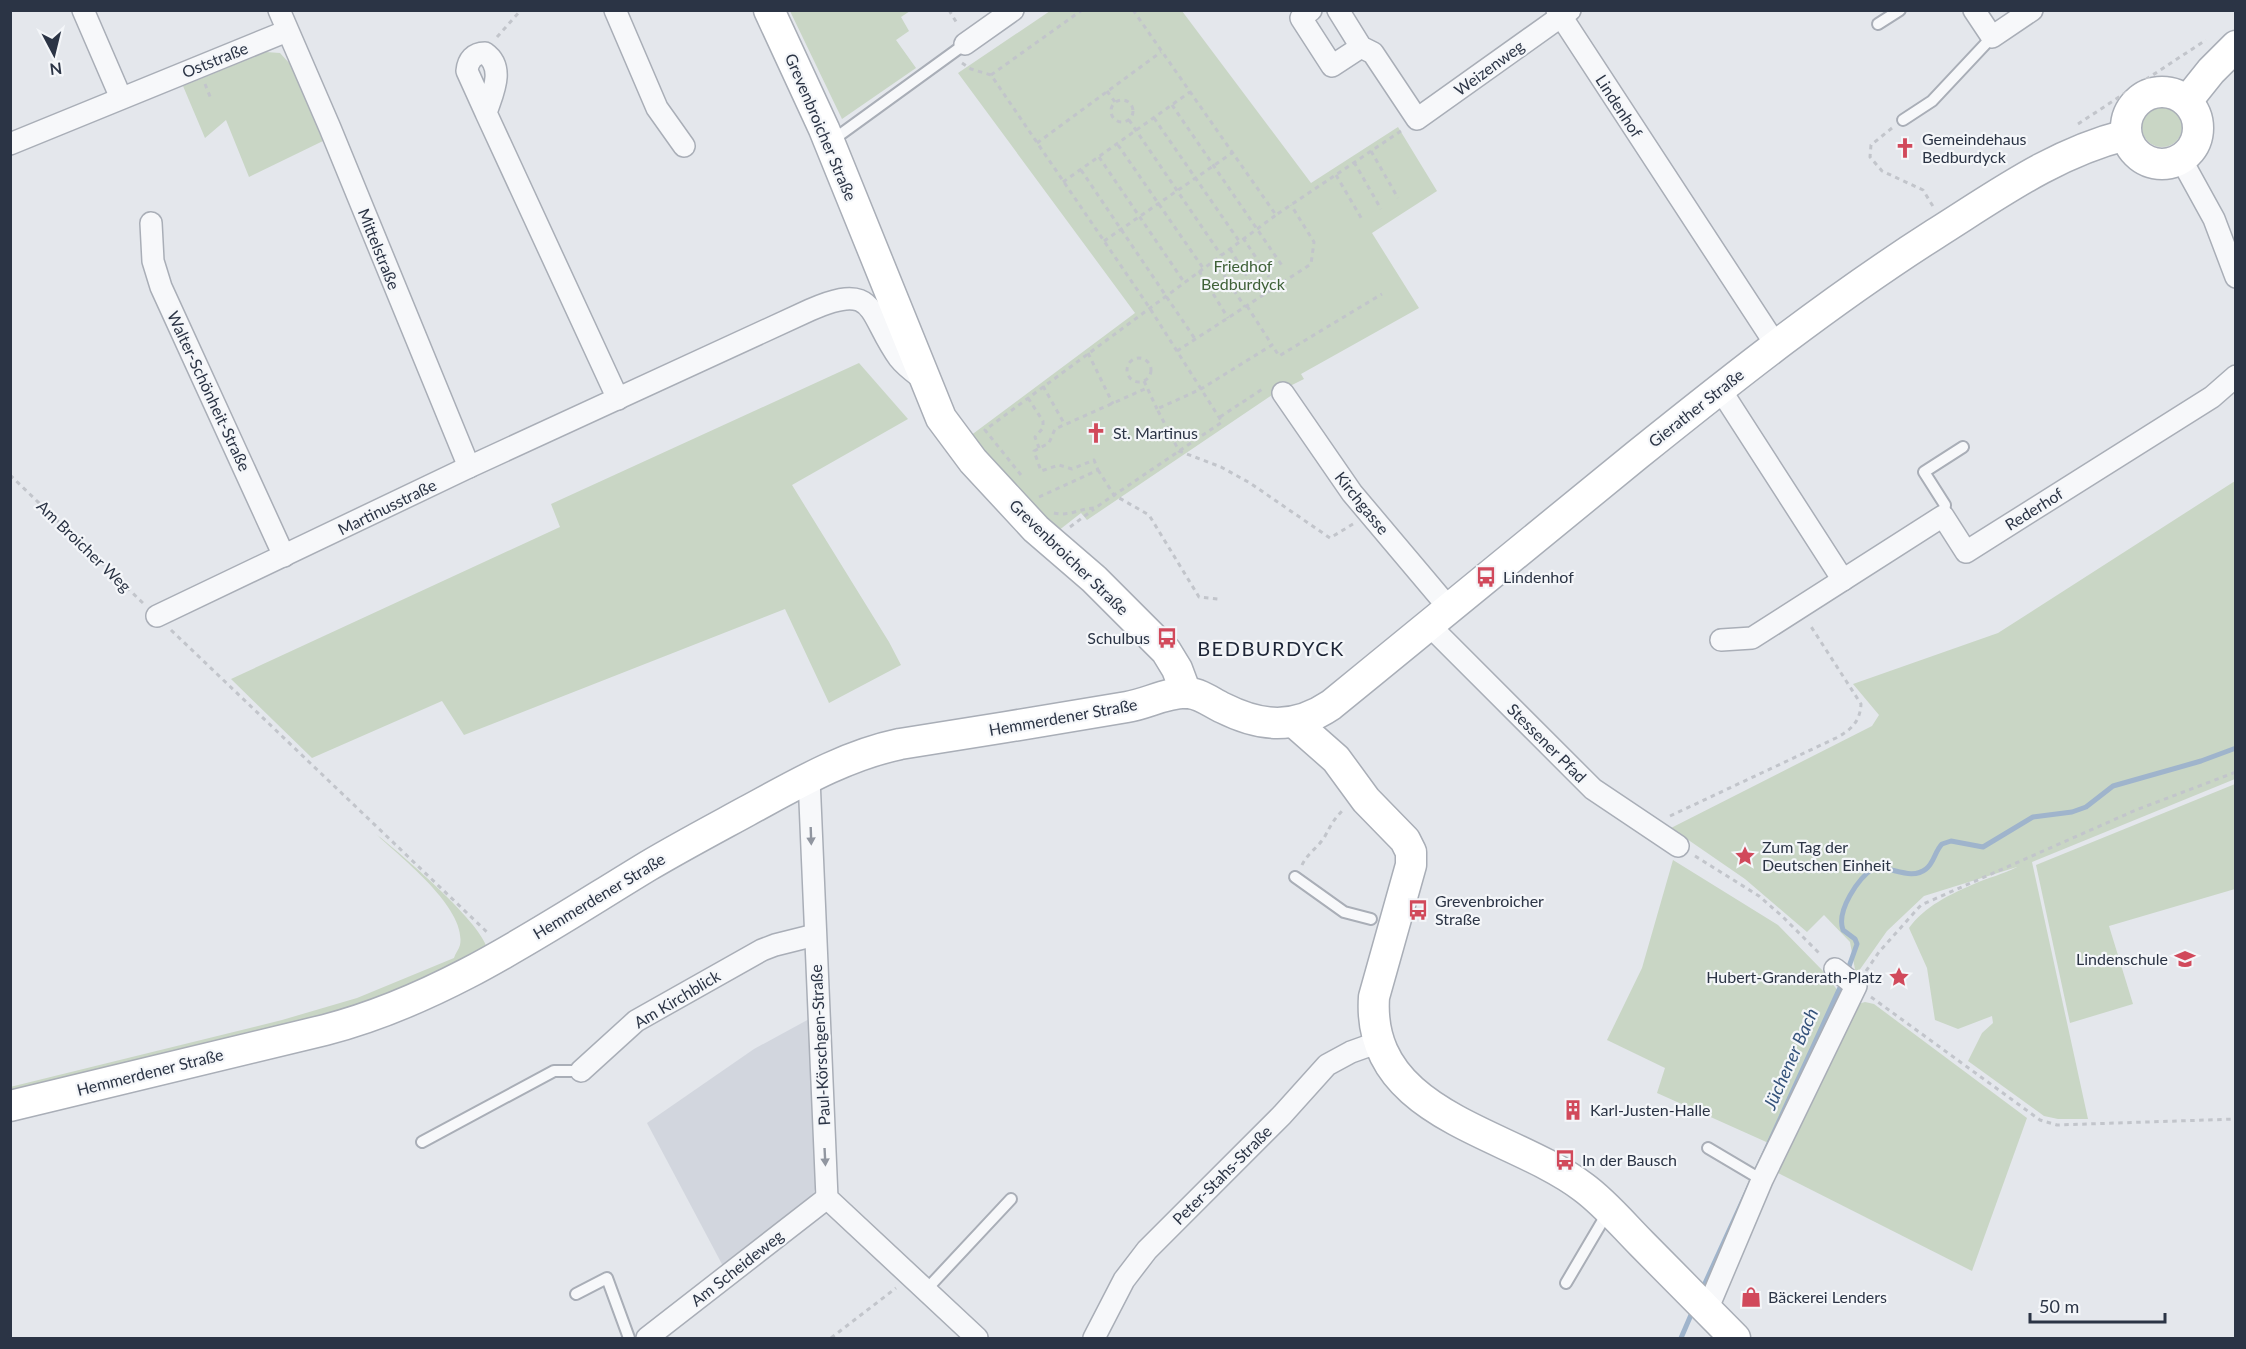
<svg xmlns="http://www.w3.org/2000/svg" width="2246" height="1349" viewBox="0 0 2246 1349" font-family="Lato,sans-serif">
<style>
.built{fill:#d2d6de}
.green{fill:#c9d6c5}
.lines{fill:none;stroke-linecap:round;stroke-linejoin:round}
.stream{stroke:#9fb4cc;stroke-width:5}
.lane-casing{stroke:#a9aeb7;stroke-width:14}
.street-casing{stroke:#a9aeb7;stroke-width:24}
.secondary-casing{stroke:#a9aeb7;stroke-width:33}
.path{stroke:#c2c5cb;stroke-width:3;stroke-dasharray:4.5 4.5;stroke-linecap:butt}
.lane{stroke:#f7f8fa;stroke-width:10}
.street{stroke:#f7f8fa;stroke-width:21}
.secondary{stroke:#fff;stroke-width:30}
.oneway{fill:#9196a0}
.labels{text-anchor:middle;stroke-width:4.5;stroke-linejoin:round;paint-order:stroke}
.street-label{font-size:16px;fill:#2b3445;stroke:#f4f6f9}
.poi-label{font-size:16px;fill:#2b3445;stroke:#f4f6f9;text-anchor:start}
.park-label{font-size:16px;fill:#3f6138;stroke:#f4f6f9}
.water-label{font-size:18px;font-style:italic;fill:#34527a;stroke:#f4f6f9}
.quarter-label{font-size:20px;letter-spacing:1.5px;fill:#1d2536;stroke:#f4f6f9}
</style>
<rect width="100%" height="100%" fill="#e4e7ec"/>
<path class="built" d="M811 1018 819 1177 813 1195 724 1268 647 1123 754 1049Z"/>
<g class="green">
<path d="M790 11H910L901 17 909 31 896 40 916 68 842 119Z"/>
<path d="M1050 11H1182L1311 183 1398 127 1437 191 1372 233 1419 308 1301 374 1304 379 1272 395 1087 520 1081 513 1058 531 970 436 1135 313 958 73Z"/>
<path d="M266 52 280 53 291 65 323 141 249 177 226 120 205 138 183 86Z"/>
<circle cx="2162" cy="127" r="20"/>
<path d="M859 363 908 419 792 485 889 642 901 665 829 703 785 609 464 735 442 701 312 758 231 679 560 527 551 504Z"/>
<path d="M2235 481V779L2032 862 2088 1119H2058L2044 1116 1968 1061 1982 1033 1993 1023 1992 1016 1958 1029 1935 1020 1927 968 1909 928C1924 907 1950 894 1974 884 1987 878 2004 874 2017 867L1924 896 1887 931 1856 975 1850 942 1824 915 1807 932 1745 879 1671 828 1872 726 1879 715 1853 684 1998 633Z"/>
<path d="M2235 784V889L2109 926 2133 1004 2070 1023 2036 865Z"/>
<path d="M376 834C400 853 480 921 487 948L378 1004 11 1098 10 1087 282 1020 357 998 454 958C455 954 459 949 460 945 467 908 400 857 376 834Z"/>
<path d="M1673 860 1778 925 1823 971 1844 999 1773 1145 1657 1093 1665 1068 1607 1040 1642 968Z"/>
<path d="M1865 1002 1874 1004 2027 1118 1972 1271 1774 1171 1858 1004Z"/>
</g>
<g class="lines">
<g class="stream">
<path d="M1847 972 1857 944 1855 939 1843 930C1836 911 1858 878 1874 868 1891 866 1911 881 1926 869 1934 863 1935 851 1942 844L1951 841 1983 847 2033 817 2072 812 2086 807 2113 786 2201 761 2236 748"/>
<path d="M1701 1292 1843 981"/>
<path d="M1681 1338 1694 1308"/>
</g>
<g class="lane-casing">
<g id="lane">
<path d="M1878 24 1900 10"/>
<path d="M1903 120 1932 101 1992 37"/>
<path d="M830 142 965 44"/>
<path d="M1943 516 1945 505 1924 472 1963 447"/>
<path d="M1295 877 1344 912 1371 919"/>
<path d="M422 1142 554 1071H581"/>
<path d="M1708 1148 1762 1180"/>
<path d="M1566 1283 1609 1210"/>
<path d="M925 1291 1011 1199"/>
<path d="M576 1294 607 1278 629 1338"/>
</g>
</g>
<g class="street-casing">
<g id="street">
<path d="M83 10 121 98"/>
<path d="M279 10 330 128 469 467"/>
<path d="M615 10 657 108 684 146"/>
<path d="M1311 10 1301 18 1332 66 1361 47"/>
<path d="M1338 10 1361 47 1373 53 1417 119 1570 10"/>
<path d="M1557 10 1776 345"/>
<path d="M1974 10 1992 37 2032 10"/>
<path d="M965 44 1013 10"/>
<path d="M486 113 467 71C468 60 474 53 485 53 506 68 492 94 486 113L618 399"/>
<path d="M10 144 287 31"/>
<path d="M2181 159 2214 219 2236 277"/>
<path d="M151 223 153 261 161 287 284 556"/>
<path d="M1720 389 1843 580"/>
<path d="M1283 393 1352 493 1449 608"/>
<path d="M157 616 469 467 810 310C878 280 867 314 899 358 906 367 915 373 924 380"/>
<path d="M1429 625 1593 789 1678 846"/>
<path d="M1721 640 1752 638 1943 516 1966 552 2212 397 2236 376"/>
<path d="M809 778 827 1198 977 1338"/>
<path d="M581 1071 636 1021 762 950 775 945 815 935"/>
<path d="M1707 1310 1762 1180 1856 986 1835 969"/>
<path d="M647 1338 827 1198"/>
<path d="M1094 1338 1124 1280 1147 1250 1282 1115 1327 1065 1351 1052 1379 1042"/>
</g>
</g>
<g class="secondary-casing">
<g id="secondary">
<path d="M769 10 824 129 941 418 973 461 1036 529 1094 579 1166 651 1177 669 1186 693"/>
<circle cx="2162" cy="128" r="36"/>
<path d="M2187 101 2211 71 2236 46"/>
<path d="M1294 722 1336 759 1366 800 1405 840 1411 852V865L1374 997C1366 1116 1509 1131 1583 1187 1605 1203 1623 1225 1642 1244 1673 1275 1704 1307 1735 1338"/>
<path d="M10 1106 325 1030C444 999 544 929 648 866 680 847 714 829 747 811 797 784 844 756 900 744 976 732 1051 720 1127 707 1147 704 1169 691 1189 693 1201 694 1212 703 1223 708 1261 727 1294 730 1331 705 1433 622 1534 538 1637 455 1734 377 1830 301 1935 234 1997 195 2054 153 2126 135"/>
</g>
</g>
<g class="path">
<path d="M949 10 958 25"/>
<path d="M1133 10 1276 215 1401 131"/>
<path d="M497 37 521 10"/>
<path d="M962 63 971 69 991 75"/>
<path d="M205 84 211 99"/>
<path d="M1107 91 1115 102"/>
<circle cx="1122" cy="111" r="11"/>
<path d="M1172 105 1283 267"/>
<path d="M1154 118 1239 241"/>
<path d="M1129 120 1221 255"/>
<path d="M2078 124 2206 40"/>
<path d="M1892 128 1871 145 1870 157 1882 171 1923 190 1934 208"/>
<path d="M1037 143 1161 52"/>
<path d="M1118 145 1203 268"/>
<path d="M1371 151 1398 198"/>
<path d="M1099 157 1184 282"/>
<path d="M1354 162 1381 209"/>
<path d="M1081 170 1195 339"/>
<path d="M1336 175 1363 221"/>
<path d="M1063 182 1190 92"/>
<path d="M1243 238 1269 277"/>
<path d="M1104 241 1232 153"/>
<path d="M1230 249 1253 286"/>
<path d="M1214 260 1245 307"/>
<path d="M1199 271 1228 318"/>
<path d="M1247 306 1272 345"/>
<path d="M1177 351 1311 264 1314 242 1291 205"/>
<path d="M1088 353 1113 404"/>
<circle cx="1139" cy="370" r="12"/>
<path d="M1144 381 1157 409"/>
<path d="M1043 386 1065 425"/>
<path d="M1028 398 1043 421V428L1035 437 1039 448"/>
<path d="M1220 417 1264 388"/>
<path d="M1098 470 1114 495 1149 515 1199 597 1218 599"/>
<path d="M10 475 144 604"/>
<path d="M1021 475 985 430 1276 215"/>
<path d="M1039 497 1098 470 1094 460 1072 469 1059 465 1041 471 1034 451 1049 443 1055 429 1147 388"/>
<path d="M1054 513C1069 517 1080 508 1095 508L1222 422 1149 307 991 75 1082 10"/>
<path d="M1353 524 1330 538 1250 483 1221 467 1179 451 1157 409 1201 389 1272 345 1279 356 1382 294"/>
<path d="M1070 527 1094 509"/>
<path d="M171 630 489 934"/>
<path d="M1670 816 1836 738C1851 730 1860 722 1861 704L1810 625"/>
<path d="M1695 856 1759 896 1783 917 1821 955"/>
<path d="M1302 865C1307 854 1317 848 1324 838 1331 825 1333 820 1344 809"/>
<path d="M1866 971 1879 952 1921 905 2136 810 2236 772"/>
<path d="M1871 997 2040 1120 2057 1125 2236 1119"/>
<path d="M831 1338 896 1288"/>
</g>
<use href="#lane" class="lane"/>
<use href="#street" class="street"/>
<use href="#secondary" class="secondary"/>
</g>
<defs><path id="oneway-solid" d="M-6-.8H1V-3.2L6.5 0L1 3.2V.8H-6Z" transform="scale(1.5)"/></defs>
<g class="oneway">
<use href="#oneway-solid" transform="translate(811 836) rotate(88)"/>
<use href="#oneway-solid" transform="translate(825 1157) rotate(87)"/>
</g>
<defs>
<g id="church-bare" transform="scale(1.62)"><path d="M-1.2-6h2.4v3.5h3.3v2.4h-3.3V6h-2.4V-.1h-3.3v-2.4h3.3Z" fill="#d1495b" stroke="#f4f6f9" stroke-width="2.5" paint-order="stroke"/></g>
<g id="bus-bare" transform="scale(1.62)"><path d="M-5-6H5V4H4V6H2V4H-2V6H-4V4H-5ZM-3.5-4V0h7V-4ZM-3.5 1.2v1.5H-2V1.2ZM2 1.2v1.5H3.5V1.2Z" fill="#d1495b" stroke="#f4f6f9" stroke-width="2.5" paint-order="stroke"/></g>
<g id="sight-bare" transform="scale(1.62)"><path d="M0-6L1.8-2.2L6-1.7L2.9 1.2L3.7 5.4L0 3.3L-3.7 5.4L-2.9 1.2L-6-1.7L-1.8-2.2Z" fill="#d1495b" stroke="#f4f6f9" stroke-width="2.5" paint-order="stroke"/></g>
<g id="school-bare" transform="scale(1.62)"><path d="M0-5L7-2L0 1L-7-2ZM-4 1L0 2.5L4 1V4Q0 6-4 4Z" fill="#d1495b" stroke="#f4f6f9" stroke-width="2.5" paint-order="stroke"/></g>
<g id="building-bare" transform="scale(1.62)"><path d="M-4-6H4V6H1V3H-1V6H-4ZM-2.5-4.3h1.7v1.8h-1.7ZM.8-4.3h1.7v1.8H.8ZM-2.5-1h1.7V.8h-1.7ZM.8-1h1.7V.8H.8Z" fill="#d1495b" stroke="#f4f6f9" stroke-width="2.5" paint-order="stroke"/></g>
<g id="shop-bare" transform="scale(1.62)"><path d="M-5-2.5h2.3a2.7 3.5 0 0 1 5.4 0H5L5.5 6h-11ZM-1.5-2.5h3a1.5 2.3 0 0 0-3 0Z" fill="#d1495b" stroke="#f4f6f9" stroke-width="2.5" paint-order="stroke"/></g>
</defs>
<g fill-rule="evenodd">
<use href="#church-bare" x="1905" y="148"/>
<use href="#church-bare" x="1096" y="433"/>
<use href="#bus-bare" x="1486" y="577"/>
<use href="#bus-bare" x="1167" y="638"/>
<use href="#sight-bare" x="1745" y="856"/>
<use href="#bus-bare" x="1418" y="910"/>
<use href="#school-bare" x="2185" y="959"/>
<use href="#sight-bare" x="1899" y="977"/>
<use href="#building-bare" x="1573" y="1110"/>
<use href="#bus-bare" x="1565" y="1160"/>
<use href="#shop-bare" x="1751" y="1297"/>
</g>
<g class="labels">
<g class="street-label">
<text transform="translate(215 60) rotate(-22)" y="6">Oststraße</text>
<text transform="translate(1489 68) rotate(-36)" y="6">Weizenweg</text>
<text transform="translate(1619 106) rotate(57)" y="6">Lindenhof</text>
<text transform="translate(821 127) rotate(67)" y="6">Grevenbroicher Straße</text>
<text transform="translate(379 249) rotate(68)" y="6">Mittelstraße</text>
<text transform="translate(209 391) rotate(65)" y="6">Walter-Schönheit-Straße</text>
<text transform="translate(1696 408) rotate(-38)" y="6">Gierather Straße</text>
<text transform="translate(1362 503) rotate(51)" y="6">Kirchgasse</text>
<text transform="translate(387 507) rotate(-26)" y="6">Martinusstraße</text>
<text transform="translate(2034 509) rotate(-32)" y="6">Rederhof</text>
<text transform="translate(84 546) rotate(44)" y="6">Am Broicher Weg</text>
<text transform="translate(1069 557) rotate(44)" y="6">Grevenbroicher Straße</text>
<text transform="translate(1063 717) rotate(-10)" y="6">Hemmerdener Straße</text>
<text transform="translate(1547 743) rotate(45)" y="6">Stessener Pfad</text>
<text transform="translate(599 896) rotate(-31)" y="6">Hemmerdener Straße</text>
<text transform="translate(677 999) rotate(-31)" y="6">Am Kirchblick</text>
<text transform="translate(820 1045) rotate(-93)" y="6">Paul-Körschgen-Straße</text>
<text transform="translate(150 1072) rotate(-14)" y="6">Hemmerdener Straße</text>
<text transform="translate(1222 1175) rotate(-45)" y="6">Peter-Stahs-Straße</text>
<text transform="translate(737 1268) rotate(-38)" y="6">Am Scheideweg</text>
</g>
<g class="poi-label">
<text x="1922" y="145">Gemeindehaus<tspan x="1922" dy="18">Bedburdyck</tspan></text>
<text x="1113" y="439">St. Martinus</text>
<text x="1503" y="583">Lindenhof</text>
<text x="1150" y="644" text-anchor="end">Schulbus</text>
<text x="1762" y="853">Zum Tag der<tspan x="1762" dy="18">Deutschen Einheit</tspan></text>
<text x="1435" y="907">Grevenbroicher<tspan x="1435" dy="18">Straße</tspan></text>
<text x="2168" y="965" text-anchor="end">Lindenschule</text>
<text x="1882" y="983" text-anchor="end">Hubert-Granderath-Platz</text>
<text x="1590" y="1116">Karl-Justen-Halle</text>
<text x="1582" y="1166">In der Bausch</text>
<text x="1768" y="1303">Bäckerei Lenders</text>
</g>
<g class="park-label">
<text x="1243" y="272">Friedhof<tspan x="1243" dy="18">Bedburdyck</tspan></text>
</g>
<g class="water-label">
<text transform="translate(1791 1059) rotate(-66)" y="6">Jüchener Bach</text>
</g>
<g class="quarter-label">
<text x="1271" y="656">BEDBURDYCK</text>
</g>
</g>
<rect width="2246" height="1349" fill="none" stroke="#2b3445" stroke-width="24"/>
<g transform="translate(54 54) rotate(173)" stroke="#f4f6f9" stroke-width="4.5" paint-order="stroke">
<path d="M0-4.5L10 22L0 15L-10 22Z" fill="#2b3445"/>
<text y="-9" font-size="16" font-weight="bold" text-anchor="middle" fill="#2b3445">N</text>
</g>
<path d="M2030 1313v9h135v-9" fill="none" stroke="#2b3445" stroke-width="3"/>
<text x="2039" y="1313" font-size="18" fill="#2b3445" stroke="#f4f6f9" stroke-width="4.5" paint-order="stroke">50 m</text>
</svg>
